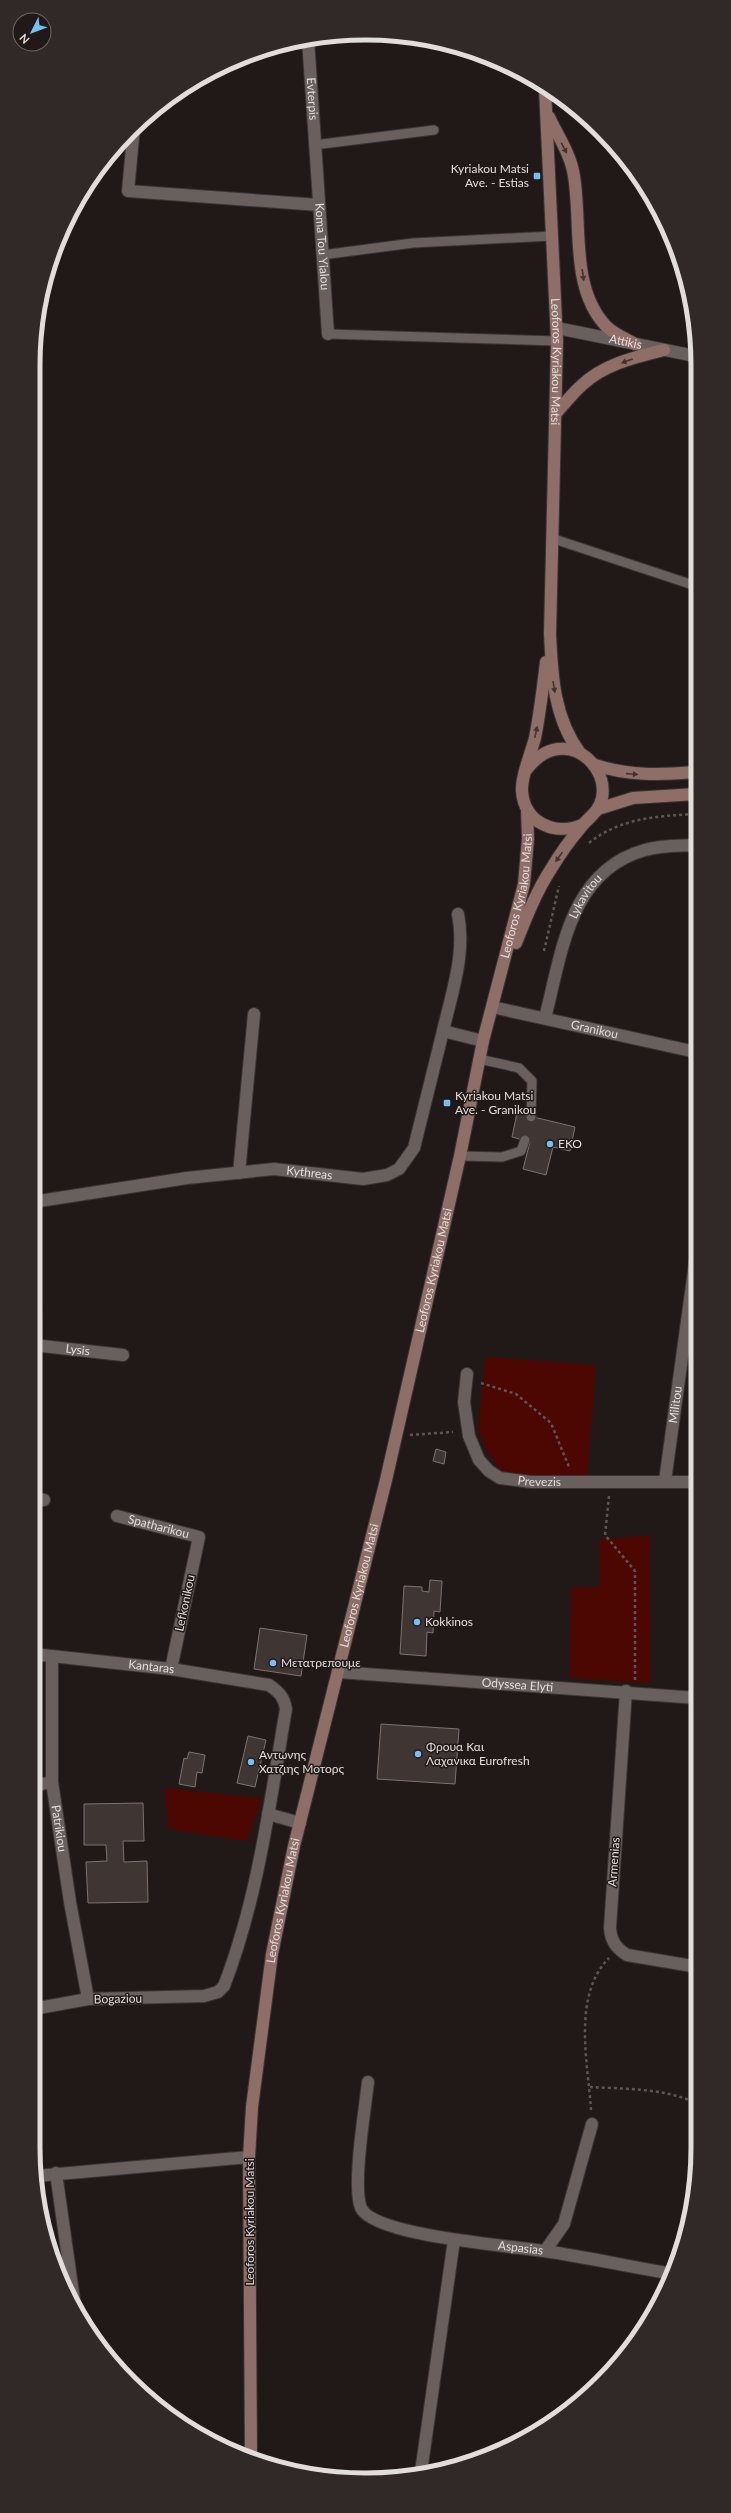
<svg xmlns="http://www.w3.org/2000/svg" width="731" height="2513" viewBox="0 0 731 2513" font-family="Lato,sans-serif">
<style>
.green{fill:#4d0702}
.building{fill:#3f3634;stroke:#7d7371}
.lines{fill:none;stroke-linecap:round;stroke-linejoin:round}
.lane-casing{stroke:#3a3433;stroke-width:11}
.street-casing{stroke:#3a3433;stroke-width:14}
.secondary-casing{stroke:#3a3433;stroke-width:14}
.path{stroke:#5e5655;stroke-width:2.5;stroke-dasharray:3 3;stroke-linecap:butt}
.lane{stroke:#695f5d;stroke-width:9}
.street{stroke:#695f5d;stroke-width:12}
.secondary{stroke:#8f6e68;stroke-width:12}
.oneway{fill:#42332f}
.poi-dot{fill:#74c0f6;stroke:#211917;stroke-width:1.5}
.labels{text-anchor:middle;stroke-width:3;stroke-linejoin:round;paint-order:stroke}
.street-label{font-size:12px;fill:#e2dcdb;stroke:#211917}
.poi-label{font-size:12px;fill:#e2dcdb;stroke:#211917;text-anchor:start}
.rim{fill:none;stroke:#e2dcdb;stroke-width:5}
</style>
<rect width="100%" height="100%" fill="#211917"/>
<g class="green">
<path d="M486 1357 596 1365 587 1482 501 1471 487 1452 478 1429Z"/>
<path d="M650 1535 651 1683 570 1678 571 1587H600L599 1540Z"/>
<path d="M164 1788 262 1798 247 1841 169 1829Z"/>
</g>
<g class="building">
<path d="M517 1113 575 1127 570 1151 553 1147 546 1175 523 1169 530 1142 512 1137Z"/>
<path d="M436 1449 446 1452 444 1464 433 1461Z"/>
<path d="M430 1580 442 1581 440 1612 434 1611 433 1633 427 1632 426 1656 400 1654 404 1586 422 1587V1591L429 1592Z"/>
<path d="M260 1628 307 1635 301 1676 254 1669Z"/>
<path d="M381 1724 459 1729 455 1784 377 1779Z"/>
<path d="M248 1736 266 1740 255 1787 237 1783Z"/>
<path d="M189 1752 205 1755 202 1773 197 1772 195 1787 179 1784 184 1758 187 1759Z"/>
<path d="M143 1803 144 1841H123L124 1862 147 1861 148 1902 88 1903 86 1862 107 1861 106 1845H84V1804Z"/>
</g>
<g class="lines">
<g class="lane-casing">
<g id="lane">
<path d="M314 145 434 130"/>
<path d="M322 255 413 243 552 236"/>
<path d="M328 334 557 341"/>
<path d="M554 539 696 586"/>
<path d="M479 1059 519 1068 532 1081 531 1117"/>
<path d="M460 1156 502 1157 521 1151 525 1140"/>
</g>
</g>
<g class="street-casing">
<g id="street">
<path id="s1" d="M308 39 328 334"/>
<path d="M134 127 128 191 319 205"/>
<path id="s2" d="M557 328 695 356"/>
<path id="s3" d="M492 1007 696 1052"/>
<path id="s4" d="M545 1018C562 953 569 871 645 850 661 845 679 846 696 845"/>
<path d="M443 1031C452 992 466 953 458 914"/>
<path d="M239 1173 254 1014"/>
<path id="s5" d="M33 1202 187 1178 274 1169 363 1179 387 1175 399 1169 414 1148 443 1031 483 1041"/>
<path d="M33 1225 36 1345"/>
<path id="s6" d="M33 1345 123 1355"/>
<path id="s7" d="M467 1374 464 1402 469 1436 479 1460 489 1471 500 1478 531 1482H697"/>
<path id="s8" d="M665 1481 697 1249"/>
<path d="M33 1498 44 1500"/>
<path id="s9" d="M117 1516 199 1537 171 1669"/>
<path id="s10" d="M33 1654 171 1669 269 1685C279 1692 284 1697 286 1709 270 1802 258 1898 224 1986L218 1992 204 1996 88 1999 33 2009"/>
<path id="s11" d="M52 1656V1782L70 1902 88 1999"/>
<path id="s12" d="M338 1672 697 1698"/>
<path d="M626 1691 610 1928C611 1941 616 1948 627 1955L698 1967"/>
<path d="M33 1786 52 1782"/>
<path d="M268 1814 300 1823"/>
<path id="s13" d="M368 2082C365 2110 352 2186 361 2208 374 2236 512 2246 544 2251 587 2257 630 2267 673 2274"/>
<path d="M56 2173 74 2300"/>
<path d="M36 2176 249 2157"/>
<path d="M545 2251 564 2224 592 2124"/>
<path d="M421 2472 454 2240"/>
</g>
</g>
<g class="secondary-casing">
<g id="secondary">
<path id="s14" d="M545 89 557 341 550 634C552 677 554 718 580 753"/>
<path d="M549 117C558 136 571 155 574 176 582 225 570 288 606 326 614 334 626 339 635 344"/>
<path d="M557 412C565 403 573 393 582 385 604 364 636 357 664 350"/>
<path d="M546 662C543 687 540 713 535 738 531 753 521 777 522 791 524 823 555 836 582 825"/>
<path d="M595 765C629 776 660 775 696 772"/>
<path d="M598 809 633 798 696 794"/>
<path d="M516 943C526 918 536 892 551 869 560 854 570 840 581 827 589 817 599 812 602 798 607 773 585 746 558 749 544 751 535 759 526 770"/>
<path id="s15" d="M251 2458 249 2157 252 2107 272 1954 294 1846 386 1480 460 1156 483 1041 524 884 528 839 527 809"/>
</g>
</g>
<g class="path">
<path d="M589 843C620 818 657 816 696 814"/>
<path d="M544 951 559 886"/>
<path d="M481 1383 516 1394 551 1423 569 1467"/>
<path d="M410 1435 453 1432"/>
<path d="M609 1496 605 1535 635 1571V1680"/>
<path d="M590 2087C624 2089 667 2088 698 2104"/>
<path d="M591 2110C588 2063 572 1995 609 1958"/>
</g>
<use href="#lane" class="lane"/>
<use href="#street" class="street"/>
<use href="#secondary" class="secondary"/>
</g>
<defs><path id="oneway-solid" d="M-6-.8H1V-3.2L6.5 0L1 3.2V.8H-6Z"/></defs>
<g class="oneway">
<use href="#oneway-solid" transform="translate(564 148) rotate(63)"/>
<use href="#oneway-solid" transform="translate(583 275) rotate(82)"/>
<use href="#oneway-solid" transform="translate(627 361) rotate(160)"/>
<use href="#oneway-solid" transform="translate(554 687) rotate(81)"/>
<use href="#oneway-solid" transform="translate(536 732) rotate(-79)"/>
<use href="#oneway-solid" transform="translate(632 774) rotate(4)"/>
<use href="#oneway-solid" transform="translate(559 857) rotate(125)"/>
</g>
<g class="poi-dot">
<rect x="533" y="172" width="8" height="8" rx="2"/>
<rect x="443" y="1099" width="8" height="8" rx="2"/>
<circle cx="550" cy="1144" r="4"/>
<circle cx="417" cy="1622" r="4"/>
<circle cx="273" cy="1663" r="4"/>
<circle cx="418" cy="1754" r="4"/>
<circle cx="251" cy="1762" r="4"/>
</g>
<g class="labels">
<g class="street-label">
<text dy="4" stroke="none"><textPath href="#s1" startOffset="60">Evterpis</textPath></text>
<text dy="4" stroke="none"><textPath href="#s1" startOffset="208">Koma Tou Yialou</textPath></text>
<text dy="4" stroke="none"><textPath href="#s2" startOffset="70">Attikis</textPath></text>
<text dy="4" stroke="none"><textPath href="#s14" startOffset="273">Leoforos Kyriakou Matsi</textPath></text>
<text dy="4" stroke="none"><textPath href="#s15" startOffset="1592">Leoforos Kyriakou Matsi</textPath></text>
<text dy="4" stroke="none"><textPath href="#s4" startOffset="129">Lykavitou</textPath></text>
<text dy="4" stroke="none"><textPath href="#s3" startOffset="105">Granikou</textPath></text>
<text dy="4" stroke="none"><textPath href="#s5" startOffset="279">Kythreas</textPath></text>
<text dy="4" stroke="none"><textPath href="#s15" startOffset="1208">Leoforos Kyriakou Matsi</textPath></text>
<text dy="4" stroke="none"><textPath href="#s6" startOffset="45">Lysis</textPath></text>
<text dy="4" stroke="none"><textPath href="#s8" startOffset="77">Militou</textPath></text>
<text dy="4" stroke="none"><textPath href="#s7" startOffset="156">Prevezis</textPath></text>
<text dy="4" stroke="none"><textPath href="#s9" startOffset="43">Spatharikou</textPath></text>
<text dy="4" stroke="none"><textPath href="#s15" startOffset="884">Leoforos Kyriakou Matsi</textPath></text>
<text transform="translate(185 1603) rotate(-78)" y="4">Lefkonikou</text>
<text dy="4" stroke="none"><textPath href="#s10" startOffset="119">Kantaras</textPath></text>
<text dy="4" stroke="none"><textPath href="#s12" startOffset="180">Odyssea Elyti</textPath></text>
<text dy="4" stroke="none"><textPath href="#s11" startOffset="173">Patrikiou</textPath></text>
<text transform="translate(614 1862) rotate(-86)" y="4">Armenias</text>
<text dy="4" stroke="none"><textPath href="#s15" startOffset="560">Leoforos Kyriakou Matsi</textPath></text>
<text transform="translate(118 1999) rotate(-1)" y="4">Bogaziou</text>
<text transform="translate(250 2222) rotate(-90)" y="4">Leoforos Kyriakou Matsi</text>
<text dy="4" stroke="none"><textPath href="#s13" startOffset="294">Aspasias</textPath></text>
</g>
<g class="poi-label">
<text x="529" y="173" text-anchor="end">Kyriakou Matsi<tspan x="529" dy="14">Ave. - Estias</tspan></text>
<text x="455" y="1100">Kyriakou Matsi<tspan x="455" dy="14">Ave. - Granikou</tspan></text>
<text x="558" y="1148">EKO</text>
<text x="425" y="1626">Kokkinos</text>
<text x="281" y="1667">Μετατρεπουμε</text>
<text x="426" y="1751">Φρουα Και<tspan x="426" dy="14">Λαχανικα Eurofresh</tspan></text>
<text x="259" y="1759">Αντωνης<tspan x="259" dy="14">Χατζιης Μοτορς</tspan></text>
</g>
</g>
<path d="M0 0H731V2513H0ZM365 40H366A325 325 0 0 1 691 365V2148A325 325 0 0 1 366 2473H365A325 325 0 0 1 40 2148V365A325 325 0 0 1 365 40Z" fill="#302927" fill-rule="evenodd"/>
<path class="rim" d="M365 40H366A325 325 0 0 1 691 365V2148A325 325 0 0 1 366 2473H365A325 325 0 0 1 40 2148V365A325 325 0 0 1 365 40Z"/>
<g transform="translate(32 32) rotate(228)"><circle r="19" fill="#211917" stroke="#6e6765"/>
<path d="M0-3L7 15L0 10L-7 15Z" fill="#74c0f6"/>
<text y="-6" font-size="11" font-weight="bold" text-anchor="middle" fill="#e2dcdb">N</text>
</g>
</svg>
